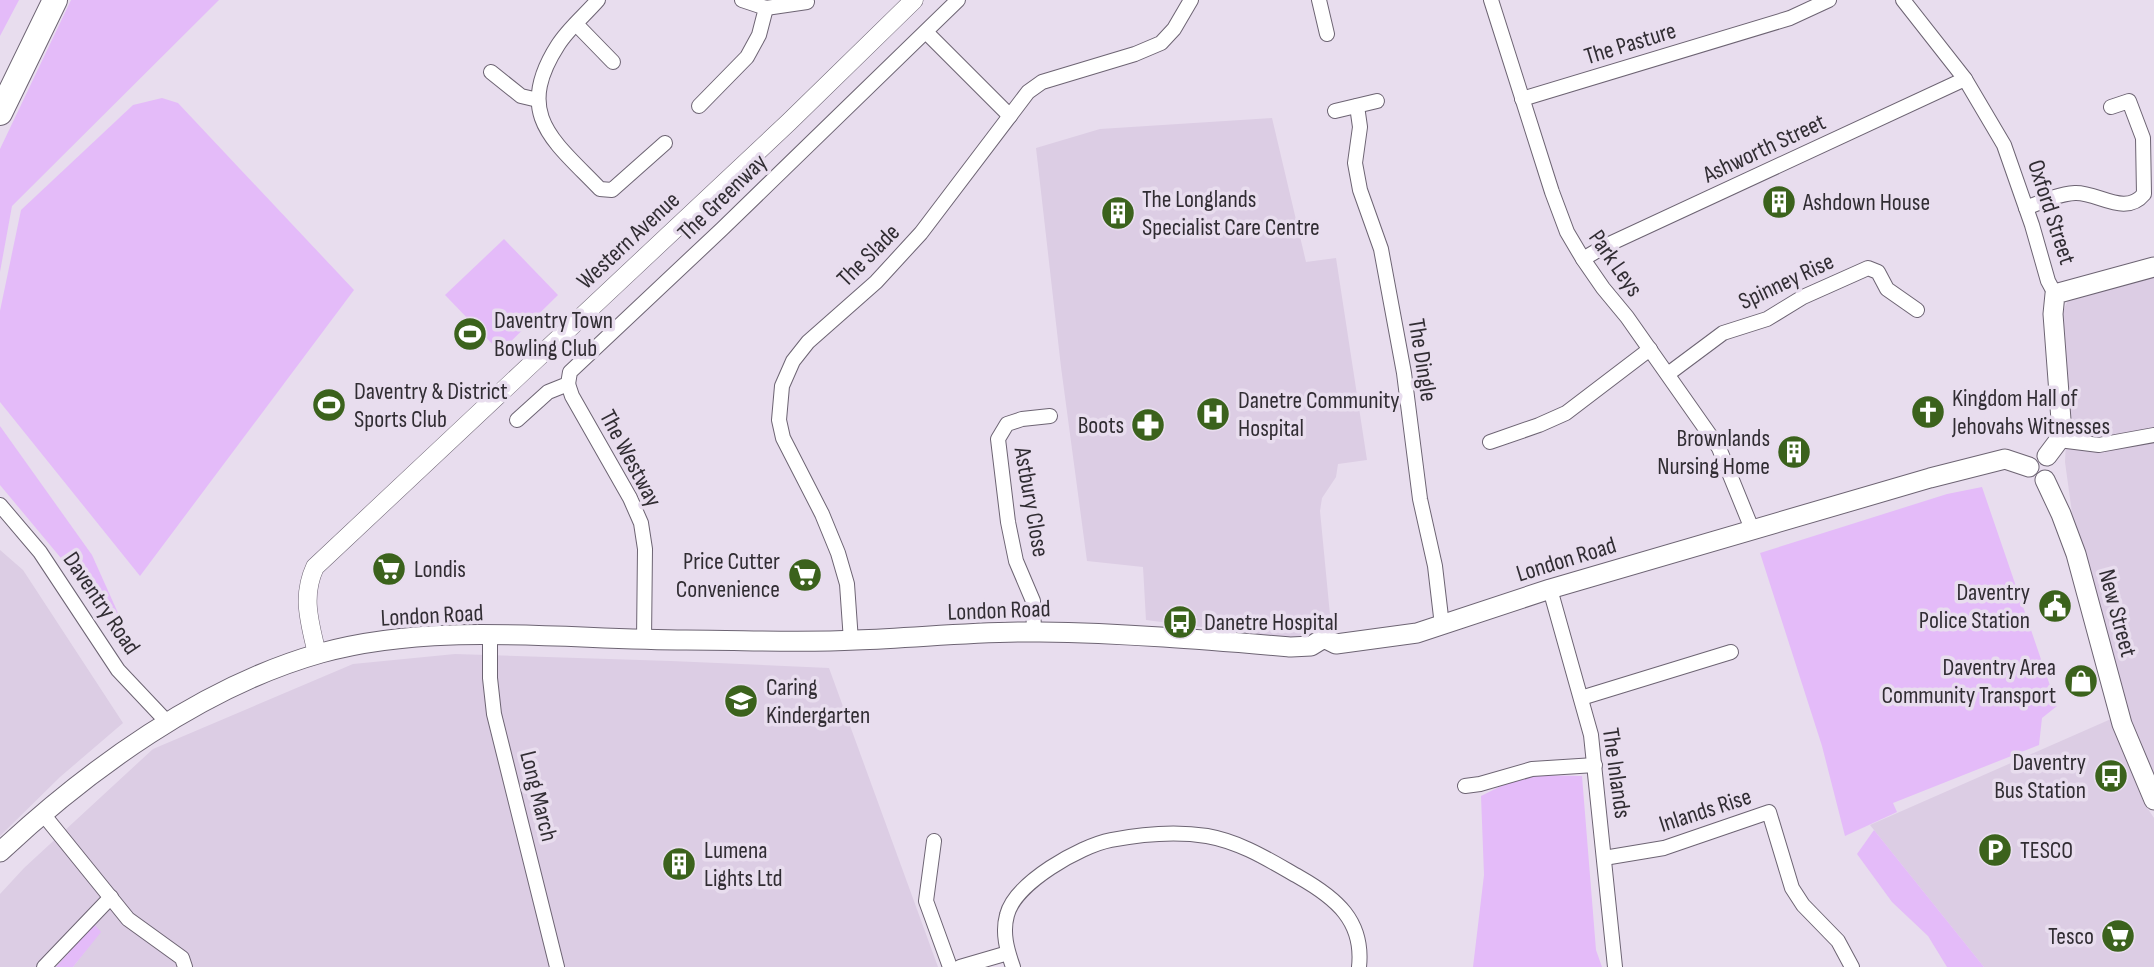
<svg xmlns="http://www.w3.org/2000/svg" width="2154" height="967" viewBox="0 0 2154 967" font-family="'Sofia Sans Condensed',sans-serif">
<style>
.built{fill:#dccde4}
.green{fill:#e4bbf9}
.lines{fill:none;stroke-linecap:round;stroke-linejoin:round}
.minor-casing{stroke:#6d6473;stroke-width:16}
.tertiary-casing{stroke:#6d6473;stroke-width:19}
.secondary-casing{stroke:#6d6473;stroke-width:21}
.trunk-casing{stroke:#6d6473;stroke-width:26}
.minor{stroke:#fff;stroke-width:14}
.tertiary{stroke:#fff;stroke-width:18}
.secondary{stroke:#fff;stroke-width:19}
.trunk{stroke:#fff;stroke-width:24}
.labels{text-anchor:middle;stroke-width:7;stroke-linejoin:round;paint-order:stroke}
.street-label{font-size:24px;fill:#312d33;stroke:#e8ddee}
.poi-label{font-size:24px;fill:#312d33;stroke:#e8ddee;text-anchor:start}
</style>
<rect width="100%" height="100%" fill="#e8ddee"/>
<g class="built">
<path d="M1272 118 1306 262 1336 258 1367 460 1338 464 1336 477 1322 498 1320 511 1330 615 1321 617 1316 630 1303 640 1146 620 1143 567 1087 561 1061 367 1036 148 1100 129Z"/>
<path d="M2154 272V777L2130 719 2076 542 2065 462 2068 399 2061 316 2072 291Z"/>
<path d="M0 550 23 570 123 723 60 777 0 836Z"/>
<path d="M455 654 671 661 829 668 938 967H73L100 932 94 924 56 967H0V894L24 868 153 749 353 664Z"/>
<path d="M2111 719 2144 803 2154 818V967H1984L1870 825Z"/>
</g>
<g class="green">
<path d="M0 0H19L0 36Z"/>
<path d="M71 0H219L12 206 0 272V149Z"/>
<path d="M162 98 178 103 354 290 140 576 0 402V311L21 210 133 105Z"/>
<path d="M504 239 558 295 500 352 445 295Z"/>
<path d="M0 426 92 555 131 642 0 485Z"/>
<path d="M1982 487 2057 706 2042 718 2039 745 1893 803 1897 812 1845 836 1822 746 1760 553 1947 494Z"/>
<path d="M1523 775 1582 776 1596 950 1602 967H1473L1484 875 1481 796Z"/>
<path d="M1874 830 1984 967H1947L1928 936 1892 902 1857 854Z"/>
<path d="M94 924 101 932 73 967H56Z"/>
</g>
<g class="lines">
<g class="minor-casing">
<g id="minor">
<path d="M598 0C585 15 568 29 558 45 513 115 554 141 600 189L612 190 665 143"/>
<path d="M1319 0 1327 34"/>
<path d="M1491 0 1552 192 1567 232 1583 259 1603 288 1627 317 1719 448 1752 529"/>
<path d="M1903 0 1965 79 2004 145 2032 225 2048 281 2055 294"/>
<path d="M766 8 807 2"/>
<path d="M577 25 613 62"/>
<path d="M926 32 1010 116"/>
<path d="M491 72 521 96 538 100"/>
<path d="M1522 99 1790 18 1829 0"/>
<path d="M699 106 747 57 759 35 766 8 742 0"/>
<path d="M1357 106 1360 127 1355 163 1360 190 1381 249 1404 373 1420 499 1435 566 1441 617 1444 623"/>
<path d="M1335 111 1377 101"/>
<path d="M2026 208C2041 202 2058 194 2075 193 2098 192 2125 217 2144 194L2143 138 2129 101 2111 107"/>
<path d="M1583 259 1605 246 1965 79"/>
<path d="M1668 374 1723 333 1767 319 1803 297 1868 268 1878 272 1887 289 1917 310"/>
<path d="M568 384 572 396 630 498 641 523 645 549 644 640"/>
<path d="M517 420 548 392 568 384 570 372 722 229 958 0"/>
<path d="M2059 440 2099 445 2154 435"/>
<path d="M1490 442 1539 425 1566 413 1650 349"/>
<path d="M0 505 40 552 118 670 168 723"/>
<path d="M1550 589 1591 735 1615 967"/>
<path d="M1034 632 1033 601 1016 561 1008 522 998 439 1007 424 1022 419 1050 416"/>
<path d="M490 635V678L494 714 557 967"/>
<path d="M851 641 847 584 838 553 822 514 783 438 779 420 782 386 793 361 808 342 876 282 921 233 1028 92 1042 82 1135 54 1161 43 1174 29 1191 0"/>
<path d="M1581 698 1731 652"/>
<path d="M1465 786 1480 784 1532 769 1595 765"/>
<path d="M43 814 128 919 182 958 185 967"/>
<path d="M934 841 926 901 950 967"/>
<path d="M1604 858 1664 848 1769 812 1792 888 1803 905 1838 941 1852 967"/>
<path d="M44 967 111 897"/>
<path d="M960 967 1008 953"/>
<path d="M1013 967C1007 950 1002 933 1007 915 1015 883 1080 846 1111 840 1142 834 1176 831 1207 836 1241 842 1269 860 1299 877 1336 898 1364 921 1359 967"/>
</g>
</g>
<g class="tertiary-casing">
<path id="tertiary" d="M317 654C310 623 301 597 315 567L789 122 914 0"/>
</g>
<g class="secondary-casing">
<g id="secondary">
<path d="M2047 456 2059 440 2061 420 2053 314 2055 294 2154 267"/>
<path d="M2045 480 2061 514 2076 554 2122 724 2154 800"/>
<path d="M0 852C89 769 203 686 321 653 436 621 567 640 686 640 743 640 800 643 856 640 917 638 979 631 1040 632 1124 633 1207 640 1291 647L1311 646 1324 638 1336 644 1417 633 1550 589 1930 478 2005 459 2029 467"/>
</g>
</g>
<g class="trunk-casing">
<path id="trunk" d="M0 113 55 0"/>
</g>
<use href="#minor" class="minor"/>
<use href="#tertiary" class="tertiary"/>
<use href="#secondary" class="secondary"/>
<use href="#trunk" class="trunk"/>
</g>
<defs>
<g id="building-disc" transform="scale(1.75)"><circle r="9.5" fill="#3b621c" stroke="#e8ddee"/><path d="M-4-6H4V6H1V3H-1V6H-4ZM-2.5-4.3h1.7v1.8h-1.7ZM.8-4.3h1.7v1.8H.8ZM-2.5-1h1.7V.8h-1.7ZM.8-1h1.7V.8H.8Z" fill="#fff"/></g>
<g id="stadium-disc" transform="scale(1.75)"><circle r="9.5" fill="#3b621c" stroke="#e8ddee"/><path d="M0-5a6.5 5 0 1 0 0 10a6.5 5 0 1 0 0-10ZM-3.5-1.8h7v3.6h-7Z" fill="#fff"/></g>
<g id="church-disc" transform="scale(1.75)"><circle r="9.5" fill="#3b621c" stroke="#e8ddee"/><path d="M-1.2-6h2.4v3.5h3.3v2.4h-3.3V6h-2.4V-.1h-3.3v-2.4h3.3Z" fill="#fff"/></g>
<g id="hospital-disc" transform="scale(1.75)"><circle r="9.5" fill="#3b621c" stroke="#e8ddee"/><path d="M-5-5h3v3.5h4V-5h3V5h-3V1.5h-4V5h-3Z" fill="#fff"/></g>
<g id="pharmacy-disc" transform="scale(1.75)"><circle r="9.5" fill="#3b621c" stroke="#e8ddee"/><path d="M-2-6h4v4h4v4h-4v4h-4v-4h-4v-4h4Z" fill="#fff"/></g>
<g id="supermarket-disc" transform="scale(1.75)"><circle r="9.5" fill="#3b621c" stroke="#e8ddee"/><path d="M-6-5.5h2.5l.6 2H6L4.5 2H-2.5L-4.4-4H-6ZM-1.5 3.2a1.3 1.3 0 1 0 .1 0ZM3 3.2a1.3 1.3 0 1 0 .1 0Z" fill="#fff"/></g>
<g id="civic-disc" transform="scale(1.75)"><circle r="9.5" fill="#3b621c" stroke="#e8ddee"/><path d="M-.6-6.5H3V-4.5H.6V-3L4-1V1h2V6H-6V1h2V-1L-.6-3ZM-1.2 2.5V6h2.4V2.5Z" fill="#fff"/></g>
<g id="bus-disc" transform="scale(1.75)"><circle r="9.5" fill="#3b621c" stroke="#e8ddee"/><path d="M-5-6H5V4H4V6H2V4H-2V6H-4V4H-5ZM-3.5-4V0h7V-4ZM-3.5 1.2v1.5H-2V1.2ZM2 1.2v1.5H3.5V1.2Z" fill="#fff"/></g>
<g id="shop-disc" transform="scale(1.75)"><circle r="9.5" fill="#3b621c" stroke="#e8ddee"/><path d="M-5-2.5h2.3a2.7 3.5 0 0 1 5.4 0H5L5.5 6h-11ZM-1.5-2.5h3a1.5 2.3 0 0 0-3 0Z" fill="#fff"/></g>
<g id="school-disc" transform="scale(1.75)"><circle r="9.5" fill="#3b621c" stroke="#e8ddee"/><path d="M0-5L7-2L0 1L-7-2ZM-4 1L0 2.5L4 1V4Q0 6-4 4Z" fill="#fff"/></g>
<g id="parking-disc" transform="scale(1.75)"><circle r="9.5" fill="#3b621c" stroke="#e8ddee"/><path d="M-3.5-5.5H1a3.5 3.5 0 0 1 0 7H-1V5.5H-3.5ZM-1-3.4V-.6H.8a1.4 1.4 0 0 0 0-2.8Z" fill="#fff"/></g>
</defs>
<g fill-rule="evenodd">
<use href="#building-disc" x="1779" y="202"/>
<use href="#building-disc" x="1118" y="213"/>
<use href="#stadium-disc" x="470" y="334"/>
<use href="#stadium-disc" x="329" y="405"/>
<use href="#church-disc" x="1928" y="412"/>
<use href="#hospital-disc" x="1213" y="414"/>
<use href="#pharmacy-disc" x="1148" y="425"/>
<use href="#building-disc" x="1794" y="452"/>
<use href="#supermarket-disc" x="389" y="569"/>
<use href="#supermarket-disc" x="805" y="575"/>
<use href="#civic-disc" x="2055" y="606"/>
<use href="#bus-disc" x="1180" y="622"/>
<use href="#shop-disc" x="2081" y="681"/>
<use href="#school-disc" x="741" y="701"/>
<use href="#bus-disc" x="2111" y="776"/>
<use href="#parking-disc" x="1995" y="850"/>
<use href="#building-disc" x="679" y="864"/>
<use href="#supermarket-disc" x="2118" y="936"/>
</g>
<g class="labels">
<g class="street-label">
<text transform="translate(1630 43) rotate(-17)" y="8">The Pasture</text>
<text transform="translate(1764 148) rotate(-25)" y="8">Ashworth Street</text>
<text transform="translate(722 197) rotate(-44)" y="8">The Greenway</text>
<text transform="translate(2052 212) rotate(72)" y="8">Oxford Street</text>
<text transform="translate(628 240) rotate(-43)" y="8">Western Avenue</text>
<text transform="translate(868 255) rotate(-45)" y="8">The Slade</text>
<text transform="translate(1616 263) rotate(55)" y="8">Park Leys</text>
<text transform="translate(1786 281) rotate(-25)" y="8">Spinney Rise</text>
<text transform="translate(1423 360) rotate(81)" y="8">The Dingle</text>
<text transform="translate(631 458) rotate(62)" y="8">The Westway</text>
<text transform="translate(1032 502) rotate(80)" y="8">Astbury Close</text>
<text transform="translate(1566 559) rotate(-17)" y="8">London Road</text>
<text transform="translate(102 603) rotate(56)" y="8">Daventry Road</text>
<text transform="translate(999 610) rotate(-2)" y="8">London Road</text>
<text transform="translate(2118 613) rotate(75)" y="8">New Street</text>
<text transform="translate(432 615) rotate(-3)" y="8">London Road</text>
<text transform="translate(1617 773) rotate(82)" y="8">The Inlands</text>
<text transform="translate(539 796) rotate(76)" y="8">Long March</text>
<text transform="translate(1705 810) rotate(-18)" y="8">Inlands Rise</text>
</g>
<g class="poi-label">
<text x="1142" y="207">The Longlands<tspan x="1142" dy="28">Specialist Care Centre</tspan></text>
<text x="1803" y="210">Ashdown House</text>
<text x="494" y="328">Daventry Town<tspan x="494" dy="28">Bowling Club</tspan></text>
<text x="354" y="399">Daventry &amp; District<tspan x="354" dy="28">Sports Club</tspan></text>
<text x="1952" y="406">Kingdom Hall of<tspan x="1952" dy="28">Jehovahs Witnesses</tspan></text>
<text x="1238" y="408">Danetre Community<tspan x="1238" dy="28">Hospital</tspan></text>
<text x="1124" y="433" text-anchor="end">Boots</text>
<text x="1770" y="446" text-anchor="end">Brownlands<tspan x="1770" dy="28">Nursing Home</tspan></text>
<text x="780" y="569" text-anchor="end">Price Cutter<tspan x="780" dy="28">Convenience</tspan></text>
<text x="414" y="577">Londis</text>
<text x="2030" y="600" text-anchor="end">Daventry<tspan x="2030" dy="28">Police Station</tspan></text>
<text x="1204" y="630">Danetre Hospital</text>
<text x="2056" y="675" text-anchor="end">Daventry Area<tspan x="2056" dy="28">Community Transport</tspan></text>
<text x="766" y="695">Caring<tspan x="766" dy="28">Kindergarten</tspan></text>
<text x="2086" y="770" text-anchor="end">Daventry<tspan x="2086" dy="28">Bus Station</tspan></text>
<text x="704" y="858">Lumena<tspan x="704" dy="28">Lights Ltd</tspan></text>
<text x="2020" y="858">TESCO</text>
<text x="2094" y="944" text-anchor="end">Tesco</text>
</g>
</g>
</svg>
